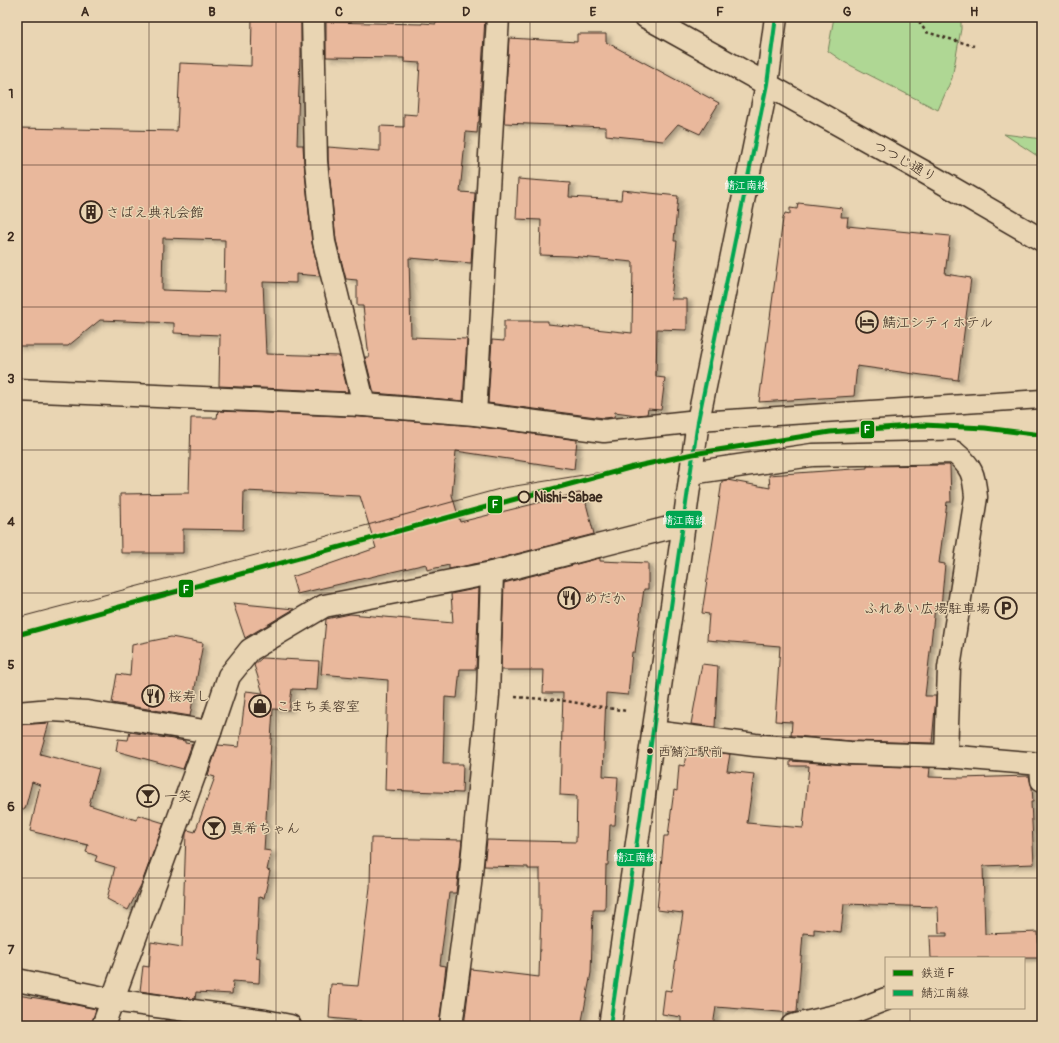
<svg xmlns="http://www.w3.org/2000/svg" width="1059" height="1043" viewBox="0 0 1059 1043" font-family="Pangolin,'Klee One',sans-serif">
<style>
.green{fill:#afd794;stroke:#758059}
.building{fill:#e9b89c;stroke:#3b2a1e;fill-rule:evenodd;filter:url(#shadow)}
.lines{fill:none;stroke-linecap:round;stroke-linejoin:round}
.lane-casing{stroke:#3b2a1e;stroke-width:21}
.street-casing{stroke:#3b2a1e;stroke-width:25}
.secondary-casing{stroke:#3b2a1e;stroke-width:25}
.highway-casing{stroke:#3b2a1e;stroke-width:25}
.path{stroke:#3b2a1e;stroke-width:2.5;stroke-dasharray:3 3;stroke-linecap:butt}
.lane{stroke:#e9d5b3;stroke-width:18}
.street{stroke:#e9d5b3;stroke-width:22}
.secondary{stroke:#e9d5b3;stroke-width:22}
.highway{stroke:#e9d5b3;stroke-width:22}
.tram{stroke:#3b2a1e;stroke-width:1}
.bus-1-casing{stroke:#e9d5b3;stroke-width:7}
.bus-1{stroke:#00a651;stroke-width:4}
.rail-1-casing{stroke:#e9d5b3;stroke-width:8}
.rail-1{stroke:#008000;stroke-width:5}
.grid{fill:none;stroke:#3b2a1e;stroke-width:1;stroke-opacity:0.55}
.stop-dot{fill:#e9d5b3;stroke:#3b2a1e;stroke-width:2}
.bus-dot{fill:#3b2a1e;stroke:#e9d5b3;stroke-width:1.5}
.labels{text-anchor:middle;stroke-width:3;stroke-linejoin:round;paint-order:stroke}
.bus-label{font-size:13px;fill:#3b2a1e;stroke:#e9d5b3;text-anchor:start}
.street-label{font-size:14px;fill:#3b2a1e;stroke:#e9d5b3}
.poi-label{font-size:14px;fill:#3b2a1e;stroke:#e9d5b3;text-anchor:start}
.stop-label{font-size:14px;font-weight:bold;fill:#3b2a1e;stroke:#e9d5b3;text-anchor:start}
.line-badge{stroke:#e9d5b3;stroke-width:1.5}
.badge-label{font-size:11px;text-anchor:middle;font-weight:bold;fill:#fff}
.neatline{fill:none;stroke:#3b2a1e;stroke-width:1.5}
.grid-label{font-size:13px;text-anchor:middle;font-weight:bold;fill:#3b2a1e}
</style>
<defs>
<filter id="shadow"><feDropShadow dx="4.5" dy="2.5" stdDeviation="2" flood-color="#0004"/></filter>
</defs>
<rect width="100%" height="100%" fill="#e9d5b3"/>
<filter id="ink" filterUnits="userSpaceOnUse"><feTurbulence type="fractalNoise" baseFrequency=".025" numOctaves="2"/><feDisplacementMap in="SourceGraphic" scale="8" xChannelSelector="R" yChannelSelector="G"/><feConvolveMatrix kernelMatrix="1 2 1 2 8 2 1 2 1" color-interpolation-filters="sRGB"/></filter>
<g filter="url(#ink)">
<g class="green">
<path d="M834 17H961V29L952 78 938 110 844 62 828 51Z"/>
<path d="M1004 134 1042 139V159Z"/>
</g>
<g class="building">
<path d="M252 17H301V57H300L297 145H303L304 162 312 243 320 276 296 274V283L263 282 266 354 339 356 348 392 219 386 220 335 174 333V323L100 320 68 346H17V128L177 131 180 63 251 66ZM163 238 225 240 224 292 162 290Z"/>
<path d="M436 17H485L479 122H478L477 133 466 132 460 192 475 193 471 263 409 258 411 337 467 339 463 401 374 393 365 357H369L363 306H357V280L346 279 336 240 328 160V147L380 151V126L404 127V114L417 115 420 63 404 62V58L326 57V22L422 24V23L436 24Z"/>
<path d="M577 34H606V42L719 103 700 134 678 124 663 141 606 135V127L504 123 509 38 577 42Z"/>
<path d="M518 179 570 183 569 197 621 200 622 190 678 196 674 241H677L671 299H687V330L657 329 656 377 665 378 661 410 648 409 647 414 637 415 615 412 614 417 604 418 488 403 492 340 504 341V321H548V324L632 333 633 262 570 256 540 255 541 220 516 219Z"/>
<path d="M798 203 842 208 841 217H848L847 226 950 236 945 274 971 278 958 380 857 366 854 396 759 402 783 219 785 213 790 214V208L797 209Z"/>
<path d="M218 411 363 417 474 426 577 440 574 469 456 451 452 495 460 522 583 492 594 534 489 561 449 569V565L427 570 426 564 297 594 292 577 376 548 360 496 244 491 243 530 183 529V553H121L120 494 189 493 191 418H217Z"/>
<path d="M949 465 950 466 951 502H947L939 563 945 564 941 607H935L925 696H936L932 743 851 741 791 736 792 722 775 721 780 646 707 640 709 614 702 613 722 481 727 480 770 488 769 475 867 468V466Z"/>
<path d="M600 558V561L648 563V589H644L635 652H632L628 695 606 693 603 776 618 777 615 825H610L608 865H606L605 910H593L591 973 581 1026H464L471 969 539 977 541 909H540V869H528V867L484 866 487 840 576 842 577 796 560 795 563 693H543L544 670H501L504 583Z"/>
<path d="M479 588 476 669H460L457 698 445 697 443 764H463L462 793 385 790 388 680 321 674 326 619 350 614 453 623 451 594Z"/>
<path d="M233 603 294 609 245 638Z"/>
<path d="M171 637 203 643 190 716 112 703 117 674 130 676 132 645Z"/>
<path d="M262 658 319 661 317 690 292 689 289 710 273 709 264 850 271 851 267 870 270 871 264 898 259 897 256 957 260 958 259 983 233 981 232 994 196 992 195 999 140 991 143 966 149 967 151 942 182 947 186 833 188 830 195 832 215 777 208 775 218 745 239 747 246 691 263 693 254 665Z"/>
<path d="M702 664 718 666 715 727 691 724Z"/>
<path d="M49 723 40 754 99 769 89 805 136 820 138 815 164 823 141 885 128 910 107 899 115 867 95 861 97 856 86 852 88 845 30 831 40 785 32 782 25 809 17 808V725Z"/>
<path d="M130 732 185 741V743L192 744 183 769 116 751 118 739 128 740Z"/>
<path d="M687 749 730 754 727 771 754 774 747 823 803 828 809 766H790V761L849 765 930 768 929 777 961 778 1029 776 1032 788 1033 802H1031L1034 864 983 866 985 934 1038 932 1039 958H931L930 936H947V933H939L938 907 844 904 841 932 814 929V934L803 933 797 1012 792 1013 716 1007 713 1026H700L681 1023V1017L662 1014 665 990 671 991 683 913 657 910 664 836H668L674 790 677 791 679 765 684 766Z"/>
<path d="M371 838 462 840 456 893H449L440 965 446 966 439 1026H361V1021L329 1018 331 984 358 986 370 887Z"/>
<path d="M17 995 56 1001 96 1009 91 1026H17Z"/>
<path d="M165 1020 191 1023V1026H165Z"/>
</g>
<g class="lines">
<g class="lane-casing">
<path id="lane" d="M698 421 1042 399"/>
</g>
<g class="street-casing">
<g id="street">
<path d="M313 17 316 161 324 242 364 405"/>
<path d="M17 390 364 405 475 414 604 431 698 421"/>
<path d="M475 414 498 17"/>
<path d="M691 473 812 455 954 452C972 467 974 474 976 497L949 668 946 756"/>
<path d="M17 713 51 710 87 712 210 732"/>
<path d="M653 732 755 745 850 753 946 756 1041 764 1042 780"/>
<path d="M17 980 113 1000 265 1021 290 1026"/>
<path d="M103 1026 210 732 229 676 250 650 324 606 492 573 684 524"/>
<path d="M451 1026 470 884 488 695 492 573"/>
<path d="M792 1026 853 1012 886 999"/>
</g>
</g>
<g class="secondary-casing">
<path id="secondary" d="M646 17 926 173 1042 240"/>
</g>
<g class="highway-casing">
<path id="highway" d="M610 1026 684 524 698 421 767 84 776 17"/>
</g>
<g class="path">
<path d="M916 17 926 32 974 46"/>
<path d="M515 697 559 700 627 711"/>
</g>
<use href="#lane" class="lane"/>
<use href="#street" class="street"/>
<use href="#secondary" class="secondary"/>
<use href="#highway" class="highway"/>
<path class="tram" d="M17 618 320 538 503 488 633 467"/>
<g class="bus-1-casing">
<path id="bus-1" d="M610 1026 698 421 767 84 776 17"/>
</g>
<use href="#bus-1" class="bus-1"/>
<g class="rail-1-casing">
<path id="rail-1" d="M17 635 633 467 693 454 830 432 923 425 985 428 1042 435"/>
</g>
<use href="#rail-1" class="rail-1"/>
</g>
</g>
<path class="grid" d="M149 17V1026M276 17V1026M403 17V1026M530 17V1026M656 17V1026M783 17V1026M910 17V958M17 165H1042M17 307H1042M17 450H1042M17 593H1042M17 736H1042M17 878H1042M910 1008V1026"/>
<defs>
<g id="building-ring" transform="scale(1.15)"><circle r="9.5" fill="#e9d5b3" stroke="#3b2a1e" stroke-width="1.5"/><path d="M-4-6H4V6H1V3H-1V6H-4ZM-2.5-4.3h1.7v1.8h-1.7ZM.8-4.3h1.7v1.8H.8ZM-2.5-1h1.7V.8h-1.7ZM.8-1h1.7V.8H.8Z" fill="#3b2a1e"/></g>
<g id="hotel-ring" transform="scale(1.15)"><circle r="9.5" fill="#e9d5b3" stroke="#3b2a1e" stroke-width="1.5"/><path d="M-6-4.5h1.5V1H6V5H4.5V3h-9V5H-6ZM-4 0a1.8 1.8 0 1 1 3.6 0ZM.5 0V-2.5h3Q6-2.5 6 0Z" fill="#3b2a1e"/></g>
<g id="restaurant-ring" transform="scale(1.15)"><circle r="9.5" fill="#e9d5b3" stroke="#3b2a1e" stroke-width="1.5"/><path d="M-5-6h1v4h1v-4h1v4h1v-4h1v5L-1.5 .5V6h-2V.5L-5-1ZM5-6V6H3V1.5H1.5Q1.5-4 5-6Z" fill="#3b2a1e"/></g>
<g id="parking-ring" transform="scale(1.15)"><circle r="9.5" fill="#e9d5b3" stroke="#3b2a1e" stroke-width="1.5"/><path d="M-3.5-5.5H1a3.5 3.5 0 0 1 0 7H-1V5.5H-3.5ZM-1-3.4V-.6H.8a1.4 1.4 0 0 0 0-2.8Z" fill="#3b2a1e"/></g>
<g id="shop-ring" transform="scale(1.15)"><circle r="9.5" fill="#e9d5b3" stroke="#3b2a1e" stroke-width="1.5"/><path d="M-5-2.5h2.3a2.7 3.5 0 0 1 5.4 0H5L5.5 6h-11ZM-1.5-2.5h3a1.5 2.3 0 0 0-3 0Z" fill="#3b2a1e"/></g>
<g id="bar-ring" transform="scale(1.15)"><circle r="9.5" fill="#e9d5b3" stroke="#3b2a1e" stroke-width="1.5"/><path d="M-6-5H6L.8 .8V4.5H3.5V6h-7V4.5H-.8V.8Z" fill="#3b2a1e"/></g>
</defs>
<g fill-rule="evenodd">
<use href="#building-ring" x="91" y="212"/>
<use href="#hotel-ring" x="867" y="322"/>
<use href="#restaurant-ring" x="569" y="598"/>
<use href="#parking-ring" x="1006" y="608"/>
<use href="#restaurant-ring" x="153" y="696"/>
<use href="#shop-ring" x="260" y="706"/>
<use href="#bar-ring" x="148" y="796"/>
<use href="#bar-ring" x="214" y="828"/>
</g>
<circle class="stop-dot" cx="524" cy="497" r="5.5"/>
<circle class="bus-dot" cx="650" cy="751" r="3.5"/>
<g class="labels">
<g class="bus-label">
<text x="658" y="756">西鯖江駅前</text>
</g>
<g class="street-label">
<text transform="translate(905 161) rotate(29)" y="5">つつじ通り</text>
</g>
<g class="poi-label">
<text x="106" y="217">さばえ典礼会館</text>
<text x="882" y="327">鯖江シティホテル</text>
<text x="584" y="603">めだか</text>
<text x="990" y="613" text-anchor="end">ふれあい広場駐車場</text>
<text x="168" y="701">桜寿し</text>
<text x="276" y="711">こまち美容室</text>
<text x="164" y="801">一笑</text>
<text x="230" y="833">真希ちゃん</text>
</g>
<g class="stop-label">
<text x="534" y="502">Nishi-Sabae</text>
</g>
</g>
<g class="line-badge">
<rect x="727" y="175" width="38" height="19" rx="4" fill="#00a651"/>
<rect x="860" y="420" width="15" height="19" rx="4" fill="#008000"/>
<rect x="487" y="495" width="16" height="19" rx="4" fill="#008000"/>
<rect x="665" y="510" width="38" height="19" rx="4" fill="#00a651"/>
<rect x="178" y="579" width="16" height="19" rx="4" fill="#008000"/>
<rect x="616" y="848" width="38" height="19" rx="4" fill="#00a651"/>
</g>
<g class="badge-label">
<text x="746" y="189">鯖江南線</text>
<text x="867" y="433">F</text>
<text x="495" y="508">F</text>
<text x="684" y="524">鯖江南線</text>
<text x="186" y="593">F</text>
<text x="635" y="861">鯖江南線</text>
</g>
<rect width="1059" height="1043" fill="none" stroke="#e9d5b3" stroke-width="44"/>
<rect x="885" y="957" width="140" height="52" fill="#e9d5b3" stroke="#a39177"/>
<rect x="893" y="970" width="20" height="6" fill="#008000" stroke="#a39177"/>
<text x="921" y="977" font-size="12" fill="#3b2a1e">鉄道 F</text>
<rect x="893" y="990" width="20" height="6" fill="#00a651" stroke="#a39177"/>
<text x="921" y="997" font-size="12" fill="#3b2a1e">鯖江南線</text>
<rect x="22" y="22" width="1015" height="999" class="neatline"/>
<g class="grid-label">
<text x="85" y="16">A</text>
<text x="212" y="16">B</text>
<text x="339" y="16">C</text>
<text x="466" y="16">D</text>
<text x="593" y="16">E</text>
<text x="720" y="16">F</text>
<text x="847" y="16">G</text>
<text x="974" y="16">H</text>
<text x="11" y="98">1</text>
<text x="11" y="241">2</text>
<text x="11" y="383">3</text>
<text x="11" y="526">4</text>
<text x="11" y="669">5</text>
<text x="11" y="811">6</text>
<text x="11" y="954">7</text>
</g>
</svg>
